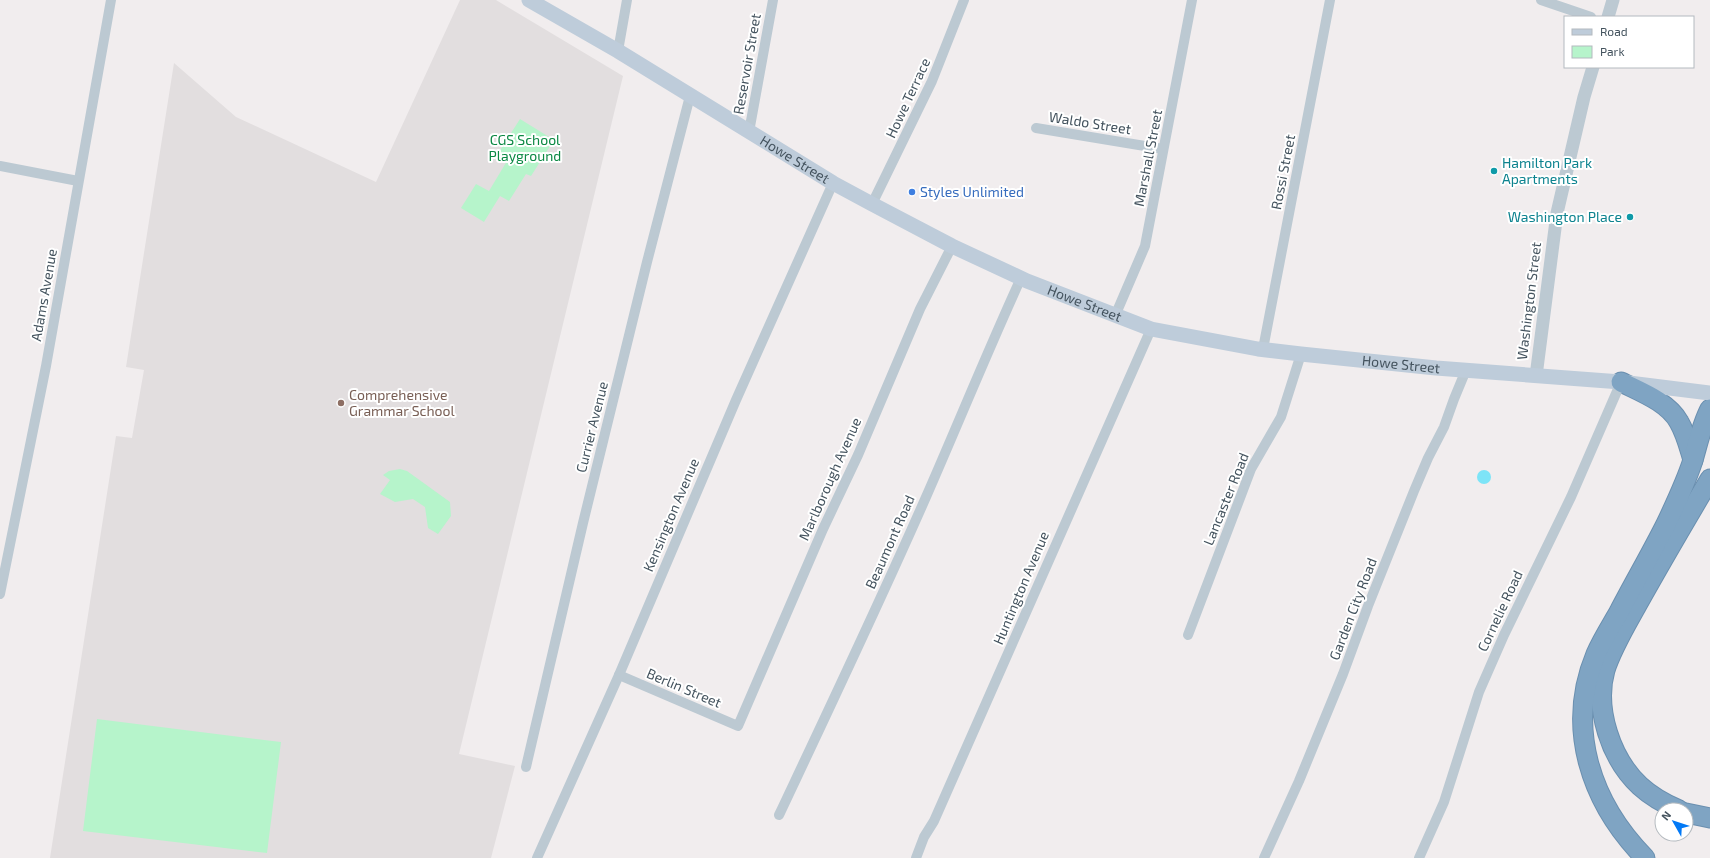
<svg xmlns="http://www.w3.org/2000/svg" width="1710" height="858" viewBox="0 0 1710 858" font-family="'Exo 2',sans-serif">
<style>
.education{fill:#e2dedf}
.green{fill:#b6f4cb}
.water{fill:#7de4f7}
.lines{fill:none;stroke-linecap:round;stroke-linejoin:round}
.motorway-casing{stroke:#6a8faf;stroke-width:21}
.minor{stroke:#bcc9d2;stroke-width:10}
.tertiary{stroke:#bcc9d2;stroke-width:13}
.secondary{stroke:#beccda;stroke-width:15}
.motorway{stroke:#7fa4c3;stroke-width:19}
.culture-dot{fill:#0f9aa8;stroke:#fff;stroke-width:1.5}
.shop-dot{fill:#3f7fe0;stroke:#fff;stroke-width:1.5}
.education-dot{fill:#8d6e63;stroke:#fff;stroke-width:1.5}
.labels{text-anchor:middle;stroke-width:4;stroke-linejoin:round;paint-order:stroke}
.street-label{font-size:14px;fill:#44535e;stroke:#fff}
.park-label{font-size:14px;fill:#0b8843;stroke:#fff}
.culture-label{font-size:14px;fill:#0d838f;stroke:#fff;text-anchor:start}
.shop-label{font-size:14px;fill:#366cbe;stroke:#fff;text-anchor:start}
.education-label{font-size:14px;fill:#785e54;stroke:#fff;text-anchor:start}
</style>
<rect width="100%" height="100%" fill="#f1edee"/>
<path class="education" d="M460 0H496L623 76 459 754 515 766 491 858H50L116 436 132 438 144 370 126 367 174 63 236 117 376 182Z"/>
<g class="green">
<path d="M520 119 554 140 531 176 526 174 509 201 500 196 484 222 461 208 476 184 489 191 507 161 497 155Z"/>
<path d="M400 469 407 471 450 502 451 516 438 534 428 528 425 507 413 499 395 502 380 494 390 480 383 475 389 471Z"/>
<path d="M97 719 281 742 267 853 83 831Z"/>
</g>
<circle class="water" cx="1484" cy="477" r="7"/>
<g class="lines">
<g class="motorway-casing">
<g id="motorway">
<path d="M1621 382C1641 392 1668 402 1679 422 1686 434 1689 447 1693 460"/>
<path d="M1679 810C1665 804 1652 797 1640 786 1611 759 1594 709 1605 670 1612 648 1626 625 1637 605 1661 562 1685 521 1710 479"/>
<path d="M1686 813 1710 818"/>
<path d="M1645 858C1591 803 1565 728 1596 654 1602 640 1611 626 1619 612 1634 583 1651 554 1666 524 1676 503 1686 482 1693 460 1698 443 1702 424 1710 409"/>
</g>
</g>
<g class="minor">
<path d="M1541 0 1591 17"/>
<path d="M618 51 627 0"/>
<path d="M1036 128 1163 149"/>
<path d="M749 132 773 0"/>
<path d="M0 166 78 181"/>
<path d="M872 204 932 81 964 0"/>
<path d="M1115 316 1145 246 1192 0"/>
<path d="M1263 349 1330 0"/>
<path d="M0 594 46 366 111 0"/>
<path d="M1188 635 1251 469 1281 417 1301 354"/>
<path d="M619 675 738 726 823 529 858 455 920 309 952 246"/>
<path d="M526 767 583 523 647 262 690 96"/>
<path d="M779 815C829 709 879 604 926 497 958 424 988 350 1021 278"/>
<path d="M537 858 619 675 736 400 833 183"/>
<path d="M916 858 924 837 934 821 1151 329"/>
<path d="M1264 858 1299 781 1343 674 1368 606 1414 491 1428 458 1444 427 1454 399 1466 370"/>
<path d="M1419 858 1444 802 1479 692 1504 635 1571 497 1621 382"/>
</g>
<g class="tertiary">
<path d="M1608 17 1613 0"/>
<path d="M1536 376 1557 213 1584 97 1593 67"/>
</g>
<path class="secondary" id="s1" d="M529 0 618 51 833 183 872 204 952 246 1027 281 1151 329 1258 349 1301 354 1436 368 1621 382 1710 393"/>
<use href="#motorway" class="motorway"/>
</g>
<g class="culture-dot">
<circle cx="1494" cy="171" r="4"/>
<circle cx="1630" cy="217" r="4"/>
</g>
<circle class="shop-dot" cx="912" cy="192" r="4"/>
<circle class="education-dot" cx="341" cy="403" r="4"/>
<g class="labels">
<g class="street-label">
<text transform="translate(747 64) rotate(-80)" y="5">Reservoir Street</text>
<text transform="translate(908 98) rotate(-65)" y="5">Howe Terrace</text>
<text transform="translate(1090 123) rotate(9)" y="5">Waldo Street</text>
<text transform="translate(1148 158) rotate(-79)" y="5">Marshall Street</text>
<text dy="5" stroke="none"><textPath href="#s1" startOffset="310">Howe Street</textPath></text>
<text transform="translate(1283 172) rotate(-79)" y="5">Rossi Street</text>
<text transform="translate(44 295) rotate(-80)" y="5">Adams Avenue</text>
<text transform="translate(1529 301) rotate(-83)" y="5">Washington Street</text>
<text dy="5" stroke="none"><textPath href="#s1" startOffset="634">Howe Street</textPath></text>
<text dy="5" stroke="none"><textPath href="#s1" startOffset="958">Howe Street</textPath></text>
<text transform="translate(592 427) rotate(-76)" y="5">Currier Avenue</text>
<text transform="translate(830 479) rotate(-66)" y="5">Marlborough Avenue</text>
<text transform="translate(1226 499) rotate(-68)" y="5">Lancaster Road</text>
<text transform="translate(671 515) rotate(-67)" y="5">Kensington Avenue</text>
<text transform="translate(890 542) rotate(-66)" y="5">Beaumont Road</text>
<text transform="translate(1021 588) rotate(-67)" y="5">Huntington Avenue</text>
<text transform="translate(1353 609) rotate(-69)" y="5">Garden City Road</text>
<text transform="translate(1500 611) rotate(-65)" y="5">Cornelie Road</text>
<text transform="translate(684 688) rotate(23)" y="5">Berlin Street</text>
</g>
<g class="park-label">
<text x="525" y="145">CGS School<tspan x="525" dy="16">Playground</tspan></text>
</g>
<g class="culture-label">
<text x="1502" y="168">Hamilton Park<tspan x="1502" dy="16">Apartments</tspan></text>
<text x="1622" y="222" text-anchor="end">Washington Place</text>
</g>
<g class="shop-label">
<text x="920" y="197">Styles Unlimited</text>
</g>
<g class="education-label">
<text x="349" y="400">Comprehensive<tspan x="349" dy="16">Grammar School</tspan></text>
</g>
</g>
<rect x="1564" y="16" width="130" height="52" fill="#ffffff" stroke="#b4babf"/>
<rect x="1572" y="29" width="20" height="6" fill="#beccda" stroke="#b4babf"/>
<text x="1600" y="36" font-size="12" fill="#44535e">Road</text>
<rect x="1572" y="46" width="20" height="12" fill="#b6f4cb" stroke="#b4babf"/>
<text x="1600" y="56" font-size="12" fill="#44535e">Park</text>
<g transform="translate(1674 822) rotate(309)"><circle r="19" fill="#ffffff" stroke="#b4babf"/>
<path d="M0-3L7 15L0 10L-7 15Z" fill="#0279f6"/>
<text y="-6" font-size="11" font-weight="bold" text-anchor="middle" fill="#44535e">N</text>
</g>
</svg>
